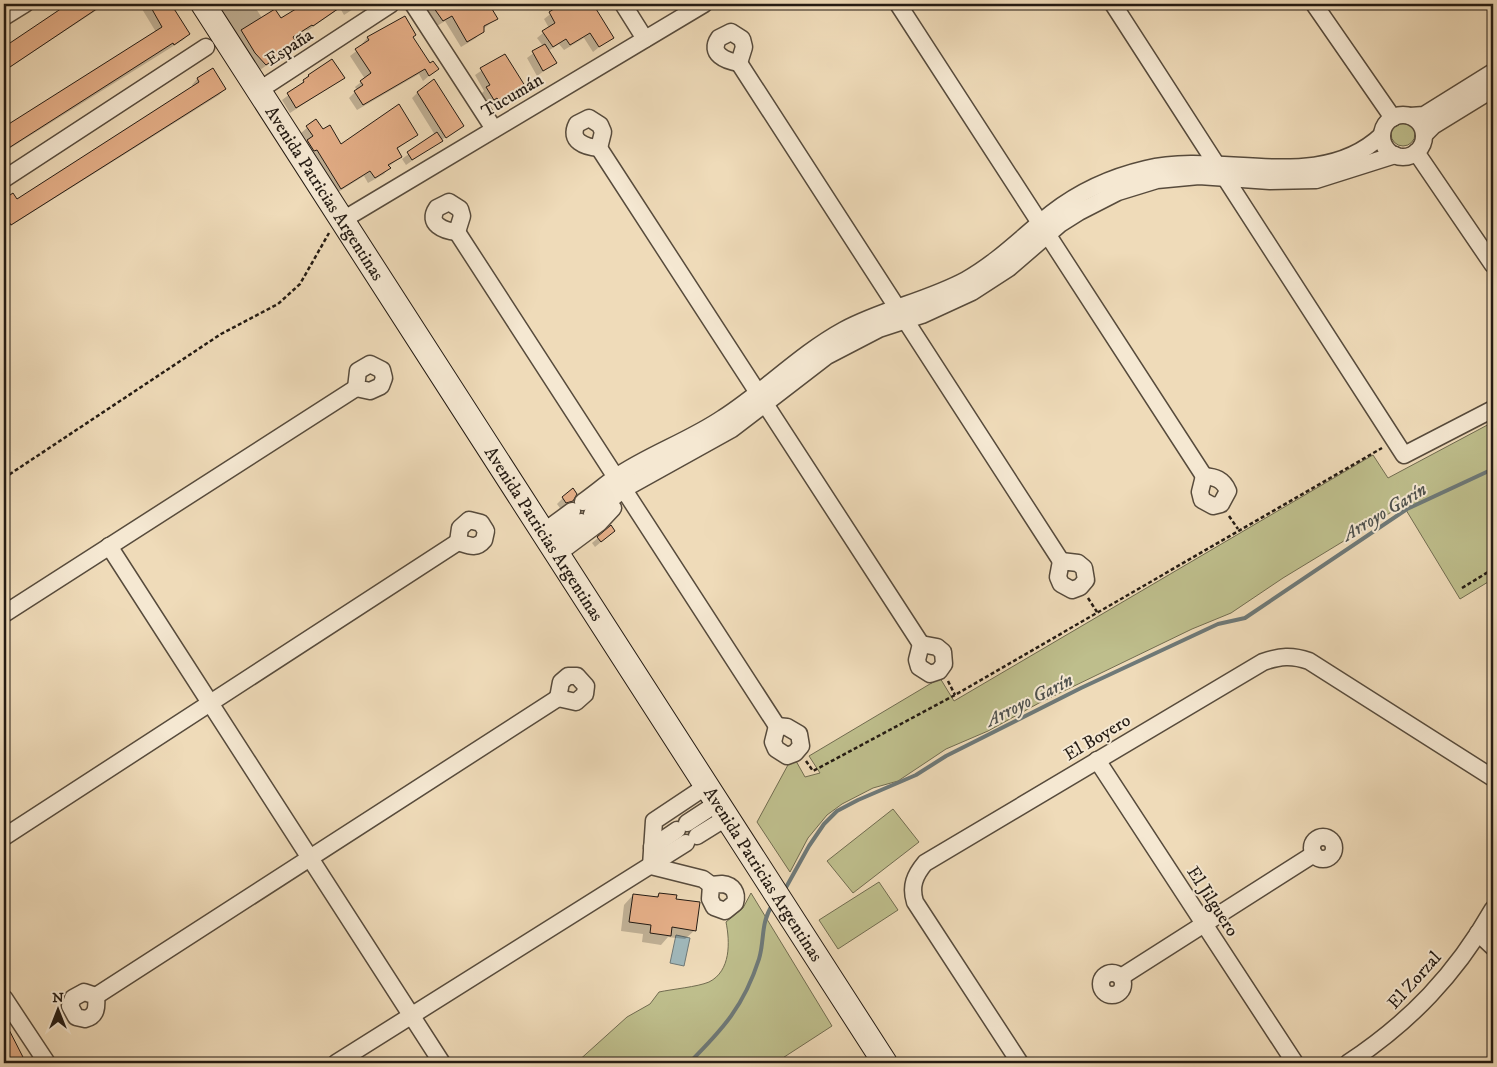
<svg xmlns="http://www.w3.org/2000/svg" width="1497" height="1067" viewBox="0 0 1497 1067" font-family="'IM FELL DW Pica',serif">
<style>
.green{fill:#bebe8c;stroke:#716c50}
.water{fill:#a0b8bb;stroke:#6e7978}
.shadow{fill:#0003}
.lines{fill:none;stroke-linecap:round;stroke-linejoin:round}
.stream{stroke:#6e7978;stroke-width:4}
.building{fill:#e4ae87;stroke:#241b13}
.street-casing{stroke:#574b3c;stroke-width:19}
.secondary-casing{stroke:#241b13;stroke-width:26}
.path{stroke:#241b13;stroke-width:2.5;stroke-dasharray:4 2.5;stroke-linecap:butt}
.street{stroke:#f5e8d2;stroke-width:16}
.secondary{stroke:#f5e8d2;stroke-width:24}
.labels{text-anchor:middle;stroke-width:4;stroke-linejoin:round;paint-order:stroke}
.street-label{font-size:18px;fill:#241b13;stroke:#f5e8d2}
.water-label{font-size:19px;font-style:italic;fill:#4f524e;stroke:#f5e8d2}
</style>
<rect width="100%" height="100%" fill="#efdbb9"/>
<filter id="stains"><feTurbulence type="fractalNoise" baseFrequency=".004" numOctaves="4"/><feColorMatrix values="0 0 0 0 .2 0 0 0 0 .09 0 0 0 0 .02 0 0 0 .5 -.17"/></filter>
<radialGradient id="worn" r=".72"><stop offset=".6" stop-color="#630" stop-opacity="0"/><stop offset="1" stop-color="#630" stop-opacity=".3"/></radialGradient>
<g class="green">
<circle cx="1403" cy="134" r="12"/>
<path d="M1493 422V579L1460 599 1403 505 1283 578 1231 613 1192 629 1039 703 988 731 946 749 898 781 873 788 842 804 827 815 808 838 790 872 757 822 789 763 796 761 805 777 820 773 809 756 940 678 954 701 1373 455 1388 478Z"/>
<path d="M893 809 919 842 853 893 827 861Z"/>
<path d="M879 882 898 910 838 949 819 920Z"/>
<path d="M751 893 832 1026 775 1063H576L627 1017 650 1004 659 992C673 989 697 987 709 982 731 971 730 942 726 922L743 908Z"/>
</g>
<path class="water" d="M676 935 690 938 684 966 670 963Z"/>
<g class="shadow">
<path d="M71 4H106L4 71V48Z"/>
<path d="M139 4H170L189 34 183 40 4 152V129L156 32Z"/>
<path d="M217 4H253L262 18 281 19 312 4H361L344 15 340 8 307 31 306 30 292 38 296 44 260 70Z"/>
<path d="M427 4H491L489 5 496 19 483 29 476 38 461 47 445 21 437 26 424 7Z"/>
<path d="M561 4H592L612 37 593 52 584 38 564 50 559 44 548 51 555 63 537 76 527 58 543 46 537 38 549 28 544 19 562 5Z"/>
<path d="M405 18 412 38 429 65 437 69 423 81 419 74 357 110 349 98 357 90 355 87 365 79 350 56 363 46 362 44 367 38Z"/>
<path d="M504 55 526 89 496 110 491 103 488 105 481 94 484 91 475 75Z"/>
<path d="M331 61 343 78 290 113 282 100 298 88 308 76Z"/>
<path d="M212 70 225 89 219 95 4 230V201L13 195 17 201 193 87 192 85 197 79Z"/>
<path d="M417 93 463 125 406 165 402 159 435 135 412 98Z"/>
<path d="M315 121 323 131 341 146 417 134 396 150 401 157 388 167 389 168 384 174 368 183 364 176 335 194 302 146 307 141 301 133Z"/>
<path d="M563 498 572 501 566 507 560 508 557 504Z"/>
<path d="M614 531 595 547 592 543 598 538Z"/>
<path d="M659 894 675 900 695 930 685 939 668 937 661 945 642 942 643 934 621 931 624 905 633 895 655 898Z"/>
<path d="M4 1025 10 1035 25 1063H4Z"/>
</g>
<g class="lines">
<g class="stream">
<path d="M784 891 809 846 824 824 837 811 858 800 916 775 946 756 1081 688 1218 624 1245 618 1407 509 1493 469"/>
<path d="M689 1063C723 1029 744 1006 759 959 765 939 760 923 773 904"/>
</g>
</g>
<g class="building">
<path d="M68 4H104L4 71V47Z"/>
<path d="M149 4H171L190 34 174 45 173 43 4 151V127L162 27Z"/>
<path d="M304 4H345L313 26 312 25 293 37 297 44 266 65 255 53 241 30 275 9 281 18Z"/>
<path d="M431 4H489L498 19 484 26V32L467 42 452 16 443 21Z"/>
<path d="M562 4H593L614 38 599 47 590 33 570 45 566 39 553 47 542 31 555 23 549 12Z"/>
<path d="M405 16 416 35 413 37 430 63 433 61 439 69 429 76 425 69 363 105 354 91 363 85 360 81 371 73 355 49 369 40 367 37Z"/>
<path d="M545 44 557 63 543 71 532 51Z"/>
<path d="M505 54 527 89 502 105 497 98 494 100 486 87 490 85 480 68Z"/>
<path d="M332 59 345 78 296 108 287 93 304 82 303 80 309 76 308 75Z"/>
<path d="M213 68 226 89 11 225 4 214V199L13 193 17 199 199 82 197 78Z"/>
<path d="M434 79 464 126 446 138 417 92Z"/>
<path d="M399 104 418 135 397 148 402 157 388 165 391 168 375 178 370 171 341 189 317 150 314 151 307 140 313 136 306 126 316 119 323 129 330 125 341 144Z"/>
<path d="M437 132 443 141 412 160 407 152Z"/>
<path d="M573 488 577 494 573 501 566 503 562 497Z"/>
<path d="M611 525 615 531 601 542 597 537Z"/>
<path d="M659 893 677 895 676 899 700 902 696 931 672 927 671 936 650 933 651 925 629 922 633 894 658 897Z"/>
<path d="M4 1020 26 1063H8L4 1056Z"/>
</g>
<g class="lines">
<g class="street-casing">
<g id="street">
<path d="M413 4 494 129"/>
<path d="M623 4 645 39"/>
<path d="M898 4 1204 476"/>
<path d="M1113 4 1404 455 1493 409"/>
<path d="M1314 4 1393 118"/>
<path d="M4 17 25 4"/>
<path d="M731 32 742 39 744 47 739 63C726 61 708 54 719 38Z"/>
<path d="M739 63 1061 561"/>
<path d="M258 91 391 4"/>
<circle cx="1403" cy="136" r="21"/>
<path d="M1410 116 1424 115 1493 72"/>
<path d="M589 118 600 125 603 132 599 148C585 147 568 141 577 124Z"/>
<path d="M1424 135 1433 126 1493 89"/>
<path d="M599 148 921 644"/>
<path d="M1416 152 1493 265"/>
<path d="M4 179 206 47"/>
<path d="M449 202 460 209 462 216 457 232C444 231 426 224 437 208Z"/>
<path d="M341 221 704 4"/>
<path d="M457 232 777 726"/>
<path d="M370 364 382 370 384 378 381 386 370 391 356 388 358 371Z"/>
<path d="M1204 476C1215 477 1223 479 1228 491L1221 504 1213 506 1202 500 1200 492Z"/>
<path d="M583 502C594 494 605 485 616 477 650 454 689 441 723 418 765 391 800 354 844 330 883 309 927 301 966 280 998 262 1023 236 1052 213 1079 192 1112 177 1146 169 1221 150 1319 195 1382 135"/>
<path d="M592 514 624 489 732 429 827 356 879 329 922 315 972 292 1009 268 1060 224 1079 212 1118 192 1157 180 1199 176 1270 181 1316 180 1395 155"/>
<path d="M469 520 481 523 486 531 484 540C476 550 468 545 458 542L460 528Z"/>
<path d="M542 533 572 511"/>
<path d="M554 543 581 522"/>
<path d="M109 546 442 1063"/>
<path d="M556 555 599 523 613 508"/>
<path d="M1061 561 1078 563 1084 568 1086 580 1080 587 1072 590 1061 584 1058 577Z"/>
<path d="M4 614 356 388"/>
<path d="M921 644 937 647 943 652 944 664 939 671 930 674 919 667 917 660Z"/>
<path d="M568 676H577L586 686 585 694 576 702 558 698 561 682Z"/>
<path d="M777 726 787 727 799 734 801 746 795 753 787 756 776 749 773 742Z"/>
<path d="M1097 760 1295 1063"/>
<path d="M705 787 654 821 651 866 703 879 711 885"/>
<path d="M687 823 716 804"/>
<path d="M697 836 726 818"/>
<circle cx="1323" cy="848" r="11"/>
<path d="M4 837 458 542"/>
<path d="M652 847 677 830"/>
<path d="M722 884C733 885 738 893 735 903L725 911 714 907 710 899 711 885Z"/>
<path d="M1478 933 1493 947"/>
<circle cx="1112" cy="984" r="11"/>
<path d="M1121 977 1314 854"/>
<path d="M84 992 96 996C97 1007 97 1016 85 1019L76 1017 70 1006 73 998Z"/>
<path d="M96 996 558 698"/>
<path d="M4 998 47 1063"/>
<path d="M336 1063 686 843"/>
<path d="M1020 1063 915 902C910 886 915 875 925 863L1263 662C1280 656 1292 655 1309 661L1493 778"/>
<path d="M1348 1063C1410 1022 1456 974 1493 909"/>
</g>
</g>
<g class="secondary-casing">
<g id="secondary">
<path id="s1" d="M203 4 885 1063"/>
</g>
</g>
<g class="path">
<path d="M4 478 221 334 278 304 300 284 329 233"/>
<path d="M1229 516 1238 529"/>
<path d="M1462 588 1493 569"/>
<path d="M1088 598 1097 612"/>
<path d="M948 681 955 695"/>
<path d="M806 761 813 771 955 695 1382 448"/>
</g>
<use href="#street" class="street"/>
<use href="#secondary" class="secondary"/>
</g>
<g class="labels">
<g class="street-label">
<text transform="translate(289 47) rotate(-33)" y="6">España</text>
<text transform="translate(512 95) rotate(-31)" y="6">Tucumán</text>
<text dy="6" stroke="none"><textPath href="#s1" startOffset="225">Avenida Patricias Argentinas</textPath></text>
<text dy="6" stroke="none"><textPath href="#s1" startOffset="630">Avenida Patricias Argentinas</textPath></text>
<text transform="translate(1097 737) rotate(-31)" y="6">El Boyero</text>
<text dy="6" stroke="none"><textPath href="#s1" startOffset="1035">Avenida Patricias Argentinas</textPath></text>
<text transform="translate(1213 901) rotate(57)" y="6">El Jilguero</text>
<text transform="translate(1414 980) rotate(-48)" y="6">El Zorzal</text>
</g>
<g class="water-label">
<text transform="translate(1384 511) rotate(-31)" y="7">Arroyo Garín</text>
<text transform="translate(1029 699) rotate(-27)" y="7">Arroyo Garín</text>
</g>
</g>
<rect width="1497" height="1067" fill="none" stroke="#efdbb9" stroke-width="20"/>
<rect x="5" y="5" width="1487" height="1057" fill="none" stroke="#241b13" stroke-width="2.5"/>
<rect x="10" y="10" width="1477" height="1047" fill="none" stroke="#241b13"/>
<g transform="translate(58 1010)" stroke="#f5e8d2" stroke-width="4" paint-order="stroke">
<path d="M0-4L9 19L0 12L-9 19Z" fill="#241b13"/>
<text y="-8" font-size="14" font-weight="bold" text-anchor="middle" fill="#241b13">N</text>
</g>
<rect width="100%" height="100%" filter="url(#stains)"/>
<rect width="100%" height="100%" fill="url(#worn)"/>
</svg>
